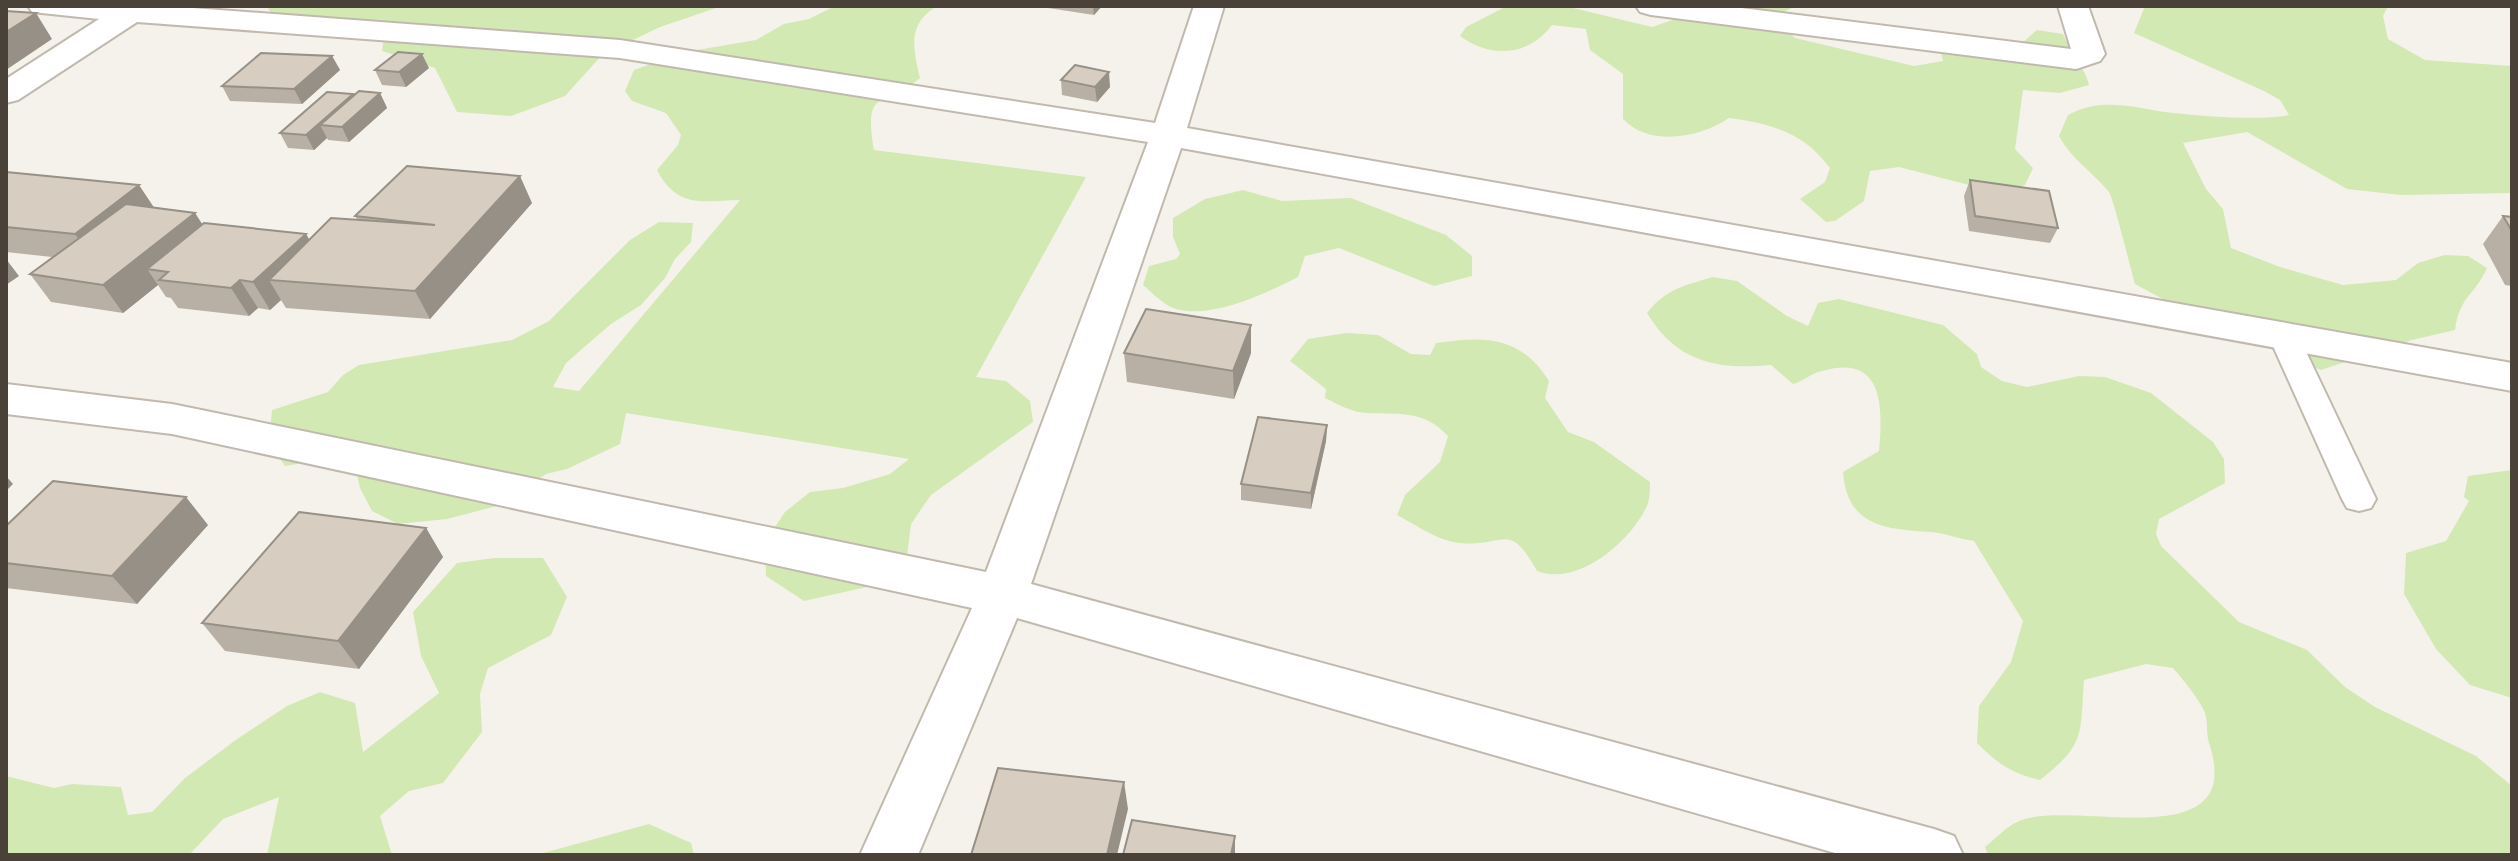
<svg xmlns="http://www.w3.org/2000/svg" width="2518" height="861" viewBox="0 0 2518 861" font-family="'Fira Sans',sans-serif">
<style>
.green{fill:#d3e9b4}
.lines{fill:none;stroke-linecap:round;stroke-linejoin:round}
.service-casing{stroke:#c1b9ad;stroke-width:4}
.minor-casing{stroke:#c1b9ad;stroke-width:4}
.service{fill:#fff;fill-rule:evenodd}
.minor{fill:#fff;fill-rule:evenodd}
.wall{fill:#b9b0a5}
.shaded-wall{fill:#969086}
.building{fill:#d7cdc0;stroke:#969086;stroke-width:2}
</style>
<rect width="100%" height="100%" fill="#f5f2eb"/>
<g class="green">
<path d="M267 6H722L660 27 602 55 565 96 511 116 457 112 435 68 382 51 384 38 274 19Z"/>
<path d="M835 6H937C907 24 913 48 920 78 883 110 863 85 874 150L1086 177 976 377 1006 381 1030 401 1033 422 931 495 911 524 907 556 876 585 804 601 766 576 765 542 785 512 810 492 843 488 890 474 909 459 626 413 620 444 567 469 546 474 497 506 447 519 398 524 372 511 360 488 354 462 337 457 285 466 269 443 272 410 328 392 343 375 359 365 512 340 549 321 630 240 659 222 693 223 691 242 675 259 665 278 641 305 611 324 566 363 553 387 579 391 740 200C703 201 677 209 657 170L678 145 681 135 666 113 632 101 625 91 634 70 685 52 756 40 784 24 809 19Z"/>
<path d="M1507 6H1565L1652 27 1681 17 1675 6H1796L1783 12 1776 21 1795 38 1914 66 1943 61 1940 49 2019 51 2022 43 2037 30 2063 34C2070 50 2087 72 2089 85L2060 93 2023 90 2015 149 2033 168 2025 185 2000 193 1899 167 1870 171 1864 201 1835 221 1826 222 1800 199 1825 182 1830 168C1803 132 1772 124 1729 118 1700 138 1649 147 1623 119V74L1590 50 1586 29 1552 25C1529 56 1491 59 1460 36L1466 27Z"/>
<path d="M2145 6H2388L2383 16 2388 39 2425 60 2512 66V193L2401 195 2347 189 2247 132 2183 143 2206 189 2223 209 2231 248 2280 267 2343 285 2396 280 2418 263 2445 255 2468 256 2487 268C2474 297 2460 295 2455 330L2412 340 2321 370 2183 310 2135 284C2131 270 2113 197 2109 192 2093 172 2072 160 2059 136L2068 115C2099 97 2133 107 2165 112 2199 116 2257 121 2289 115L2280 100 2264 91 2134 33Z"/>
<path d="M1243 190 1282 201 1351 198 1446 235 1472 256V276L1434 286 1339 248 1305 256 1298 277C1267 293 1208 321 1173 308 1163 304 1151 292 1143 285L1149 266 1176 259 1180 254 1173 237V218L1205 199Z"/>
<path d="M1713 277 1737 281 1787 316 1808 326 1818 303 1839 299 1943 325 1977 354 1981 367 2002 381 2027 387 2079 376 2105 377 2151 393 2213 442 2224 459 2225 483 2159 519 2156 534 2161 546 2239 622 2307 650 2345 687 2375 707 2476 756 2512 786V855H1988L1985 847C1995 839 2007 826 2019 821 2071 798 2248 860 2209 743 2206 733 2208 722 2205 713 2198 697 2184 681 2173 668L2146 664 2084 680C2080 735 2086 744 2040 780 2013 774 1996 763 1977 743L1979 706 2011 662 2023 621 1974 541C1959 539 1945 533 1930 532 1886 529 1847 527 1843 472L1879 451C1883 407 1884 353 1822 371 1811 373 1804 381 1793 384L1771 365C1717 370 1676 362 1647 313 1665 289 1686 285 1713 277Z"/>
<path d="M1346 333 1378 335 1411 354 1430 355 1436 343C1484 336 1520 335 1549 381L1545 398 1568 432 1594 442 1650 482C1650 489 1650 499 1647 506 1630 542 1578 587 1537 571 1508 519 1505 548 1460 543 1438 541 1416 525 1397 515L1405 495 1440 462 1448 436C1422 409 1401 415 1367 413 1352 413 1338 404 1325 398L1326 389 1290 361 1308 339Z"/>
<path d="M2512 470V698L2470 685 2436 649 2404 594 2406 553 2446 541 2469 501 2464 497 2468 476Z"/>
<path d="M494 558H543L567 597 551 635 488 668 480 694 482 732 443 783 409 791 380 816 392 855H267L279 797 223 819 189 855H6V776L54 788 72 784 121 787 128 815 152 812 185 778 237 739 287 706 320 692 355 703 363 752 439 693 421 656 413 612 457 563Z"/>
<path d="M649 824 691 843 694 855H536Z"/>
</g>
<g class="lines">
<g class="service-casing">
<path id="service" d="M2284 327 2295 330 2299 337 2376 499 2371 508 2359 511 2347 508 2342 499 2269 337 2273 330Z"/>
</g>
<g class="minor-casing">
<g id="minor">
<path d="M28 6H166L620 40 1155 123 1194 6H1224L1187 128 2512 363V391L1181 148 1031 584 1934 829 1954 836 1963 855H1842L1017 618 918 855H860L972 608 172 434 6 414V384L172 404 986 572 1148 142 620 58 137 22 18 100 6 103V79L99 19 32 12Z"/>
<path d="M1636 6H1725L2071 49 2058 6H2088L2105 54 2100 61 2076 69 1651 15 1640 12Z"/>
</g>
</g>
<use href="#service" class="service"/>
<use href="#minor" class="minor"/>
</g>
<g class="wall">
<path d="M1035 6H1102L1094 15Z"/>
<path d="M332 56 340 70 302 104 230 101 222 86Z"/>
<path d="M429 68 406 87 382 85 375 70Z"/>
<path d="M1061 80 1110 87 1097 102 1062 95Z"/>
<path d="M380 93 387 108 349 142 328 140 327 138 314 150 288 148 280 133 354 96Z"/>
<path d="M6 172 153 207 195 213 202 224 306 234 309 239 357 219 355 216 532 203 430 319 286 308 281 300 270 310 258 308 249 316 178 308 171 298 166 297 158 285 123 313 51 302 30 274 52 257 6 252Z"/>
<path d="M1970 180 2058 228 2050 243 1969 231 1964 196Z"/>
<path d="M2503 216 2512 217V286L2505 285 2483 244Z"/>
<path d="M1251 325V353L1234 399 1127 382 1124 353Z"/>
<path d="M1327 425 1326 441 1311 509 1241 500V484Z"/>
<path d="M208 525 137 604 6 588V526Z"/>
<path d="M426 528 443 557 359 669 225 651 202 623Z"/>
</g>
<g class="shaded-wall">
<path d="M1093 6H1102L1094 15Z"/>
<path d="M36 13 52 39 6 70V32Z"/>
<path d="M422 54 429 68 406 87 399 72Z"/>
<path d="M332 56 340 70 302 104 294 89Z"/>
<path d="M1109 72 1110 87 1097 102 1095 87Z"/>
<path d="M380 93 387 108 349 142 342 127Z"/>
<path d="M353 94 360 109 320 125 327 138 314 150 306 135Z"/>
<path d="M520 176 532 203 430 319 415 291Z"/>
<path d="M139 185 157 212 95 262 75 234Z"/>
<path d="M195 213 213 241 168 272 147 269 158 285 123 313 103 285Z"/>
<path d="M306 234 322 262 269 280 281 300 270 310 253 282Z"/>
<path d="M6 259 19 276 6 285Z"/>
<path d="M240 280 258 308 249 316 231 288Z"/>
<path d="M1251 325V353L1234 399 1233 371Z"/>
<path d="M1327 425 1326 441 1311 509V493Z"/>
<path d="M6 476 13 484 6 491Z"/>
<path d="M186 497 208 525 137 604 112 576Z"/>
<path d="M426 528 443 557 359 669 338 641Z"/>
<path d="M1124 782 1128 809 1117 855H1107Z"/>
<path d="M1235 836V855H1231Z"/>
</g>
<g class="building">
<path d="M6 11 36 13 6 32Z"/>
<path d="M398 52 422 54 399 72 375 70Z"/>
<path d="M261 53 332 56 294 89 222 86Z"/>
<path d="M1075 65 1109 72 1095 87 1061 80Z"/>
<path d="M359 91 380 93 342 127 320 125Z"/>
<path d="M327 92 353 94 306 135 280 133Z"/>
<path d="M407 166 520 176 415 291 269 280 331 218 435 225 355 216Z"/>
<path d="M6 172 139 185 75 234 6 227Z"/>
<path d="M1970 180 2049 191 2058 228 1975 216Z"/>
<path d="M126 204 195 213 103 285 30 274Z"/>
<path d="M2503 216 2512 217V231Z"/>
<path d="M204 223 306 234 253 282 240 280 231 288 159 280 168 272 147 269Z"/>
<path d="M1146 309 1251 325 1233 371 1124 353Z"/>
<path d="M1258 417 1327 425 1311 493 1241 484Z"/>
<path d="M53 481 186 497 112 576 6 563V526Z"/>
<path d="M299 512 426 528 338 641 202 623Z"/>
<path d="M998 768 1124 782 1107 855H971Z"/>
<path d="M1132 820 1235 836 1231 855H1123Z"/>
</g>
<rect width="2518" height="861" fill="none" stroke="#4a4238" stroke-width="16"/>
</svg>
